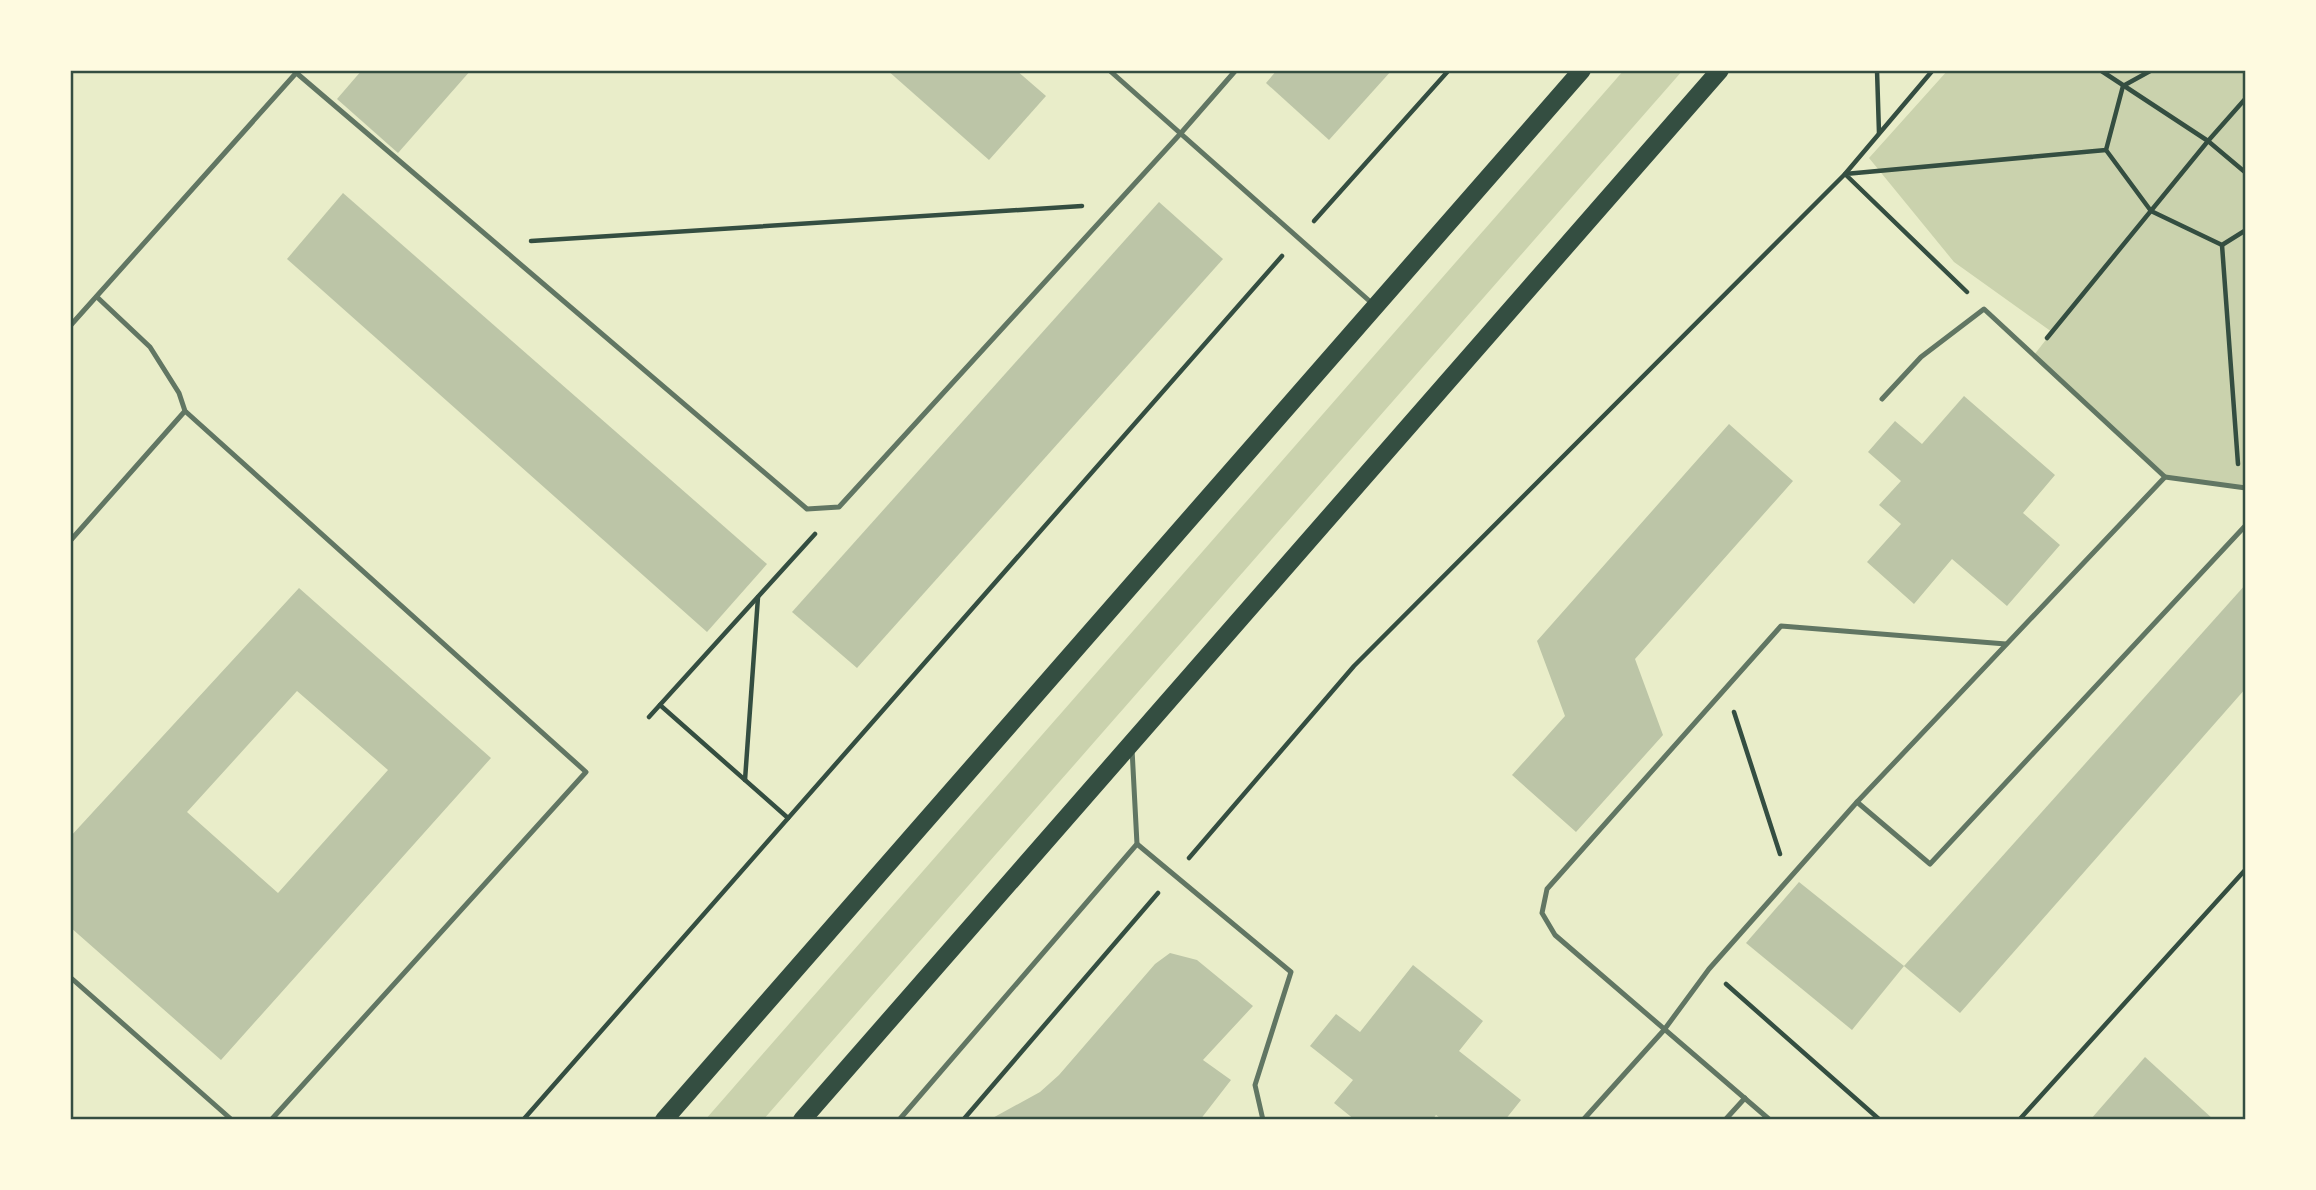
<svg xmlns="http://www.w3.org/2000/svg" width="2316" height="1190" viewBox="0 0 2316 1190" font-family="Georgia,serif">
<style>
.green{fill:#cad2ad}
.building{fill:#bcc5a7;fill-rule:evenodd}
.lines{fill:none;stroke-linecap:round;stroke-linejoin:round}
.path{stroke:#344e41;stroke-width:4.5}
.service{stroke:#617663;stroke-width:5}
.primary{stroke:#344e41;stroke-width:18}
.neatline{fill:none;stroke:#344e41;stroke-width:2.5}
</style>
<rect width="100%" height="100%" fill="#e9edc9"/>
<g class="green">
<path d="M1624 70H1683L763 1120H705Z"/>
<path d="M1948 70H2246V488L2165 477 2034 355 2052 332 1954 262 1869 158Z"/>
</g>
<g class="building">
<path d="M362 70H471L398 153 337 99Z"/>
<path d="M887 70H1016L1046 96 989 160Z"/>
<path d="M1277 70H1392L1329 140 1266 83Z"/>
<path d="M343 193 767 564 707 632 287 259Z"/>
<path d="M1159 202 1223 259 857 668 792 612Z"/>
<path d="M1964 396 2055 475 2023 513 2060 545 2007 606 1952 559 1914 604 1867 562 1901 524 1879 505 1901 481 1868 452 1895 421 1922 444Z"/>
<path d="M1729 424 1793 481 1635 659 1663 735 1576 832 1512 775 1565 716 1537 641Z"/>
<path d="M2246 584V688L1960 1013 1904 966Z"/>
<path d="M299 588 491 758 221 1060 70 927V837ZM297 691 388 770 278 893 187 812Z"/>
<path d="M1799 882 1904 966 1852 1030 1746 943Z"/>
<path d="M1170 953 1197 960 1253 1006 1203 1060 1231 1080 1200 1120H989L1040 1092 1059 1075 1155 964Z"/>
<path d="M1413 965 1483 1021 1459 1051 1521 1100 1505 1120H1443L1436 1115 1432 1120H1355L1334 1103 1353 1080 1310 1046 1336 1014 1360 1032Z"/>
<path d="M2145 1057 2214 1120H2092L2091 1119Z"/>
</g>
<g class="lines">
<g class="path">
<path d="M1877 70 1879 133"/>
<path d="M2100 70 2208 141 2246 173"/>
<path d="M2152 70 2123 86 2106 150 2151 211 2222 245 2246 230"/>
<path d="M1314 221 1449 70"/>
<path d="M531 241 1082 206"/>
<path d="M2222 245 2238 464"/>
<path d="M1967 292 1845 174 2106 150"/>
<path d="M2047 338 2208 141 2246 98"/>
<path d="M660 705 788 818"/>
<path d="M1734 712 1780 854"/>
<path d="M649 717 815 534"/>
<path d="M745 780 758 597"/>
<path d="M1189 858 1354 666 1845 174 1933 70"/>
<path d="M1726 984 1880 1120"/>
<path d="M523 1120 1282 256"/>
<path d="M963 1120 1158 893"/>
<path d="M2019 1120 2246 869"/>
</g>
<g class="service">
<path d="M293 70 807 509 839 507 1181 133 1236 70"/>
<path d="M1109 70 1374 305"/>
<path d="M97 297 150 347 179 393 185 411 586 772 271 1120"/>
<path d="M70 326 297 72"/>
<path d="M2165 477 2246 488"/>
<path d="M70 541 185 411"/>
<path d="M1857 802 1930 864 2246 525"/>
<path d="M1137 844 1291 972 1255 1085 1263 1120"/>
<path d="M70 977 232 1120"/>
<path d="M899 1120 1137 844 1132 749"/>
<path d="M1583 1120 1664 1030 1709 969 1857 802 2165 477 1984 309 1921 357 1882 399"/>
<path d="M1725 1120 1745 1098"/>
<path d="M1770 1120 1555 935 1542 913 1547 889 1781 626 2006 644"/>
</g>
<g class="primary">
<path d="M664 1120 1582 70"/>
<path d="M802 1120 1720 70"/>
</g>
</g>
<rect width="2316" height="1190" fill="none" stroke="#fefae0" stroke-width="144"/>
<rect x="72" y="72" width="2172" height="1046" class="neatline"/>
</svg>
